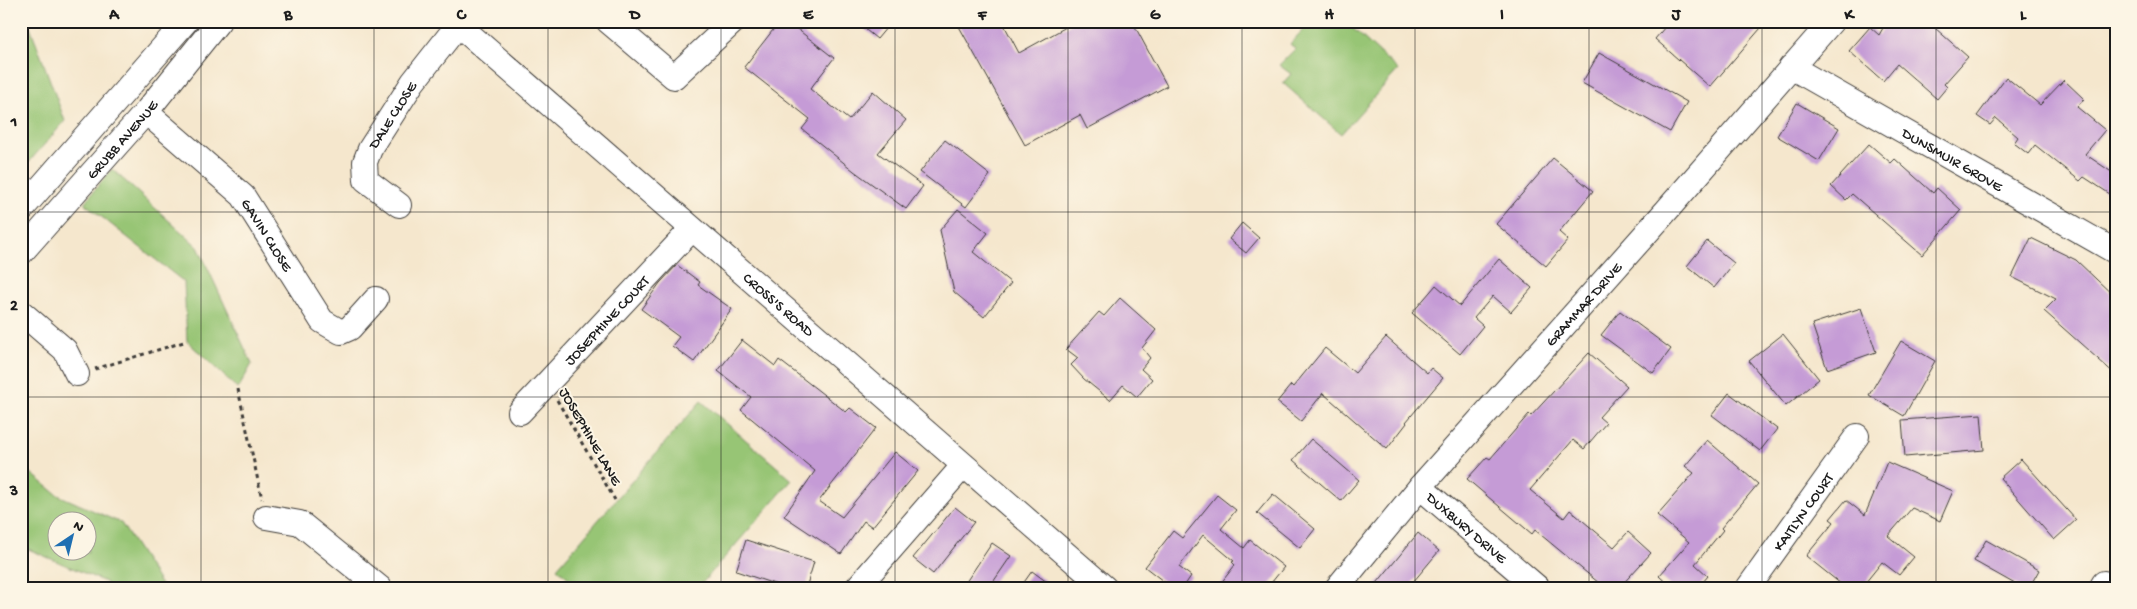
<svg xmlns="http://www.w3.org/2000/svg" width="2137" height="609" viewBox="0 0 2137 609" font-family="'Gochi Hand',sans-serif">
<style>
.green{fill:#97c574;stroke:#5a7048;fill-rule:evenodd}
.building{fill:#c59bd6}
.lines{fill:none;stroke-linecap:round;stroke-linejoin:round}
.minor-casing{stroke:#3d3a37;stroke-width:26}
.path{stroke:#3d3a37;stroke-width:3;stroke-dasharray:4 4;stroke-linecap:butt}
.minor{stroke:#fff;stroke-width:24}
.grid{fill:none;stroke:#1c1c1c;stroke-width:1;stroke-opacity:0.55}
.labels{text-anchor:middle;stroke-width:4;stroke-linejoin:round;paint-order:stroke}
.street-label{font-size:15px;fill:#1c1c1c;stroke:#fcf5e5}
.neatline{fill:none;stroke:#1c1c1c;stroke-width:2}
.grid-label{font-size:16px;text-anchor:middle;font-weight:bold;fill:#1c1c1c}
</style>
<rect width="100%" height="100%" fill="#fcf5e5"/>
<filter id="ink" filterUnits="userSpaceOnUse"><feTurbulence type="fractalNoise" baseFrequency=".02" numOctaves="2"/><feDisplacementMap in="SourceGraphic" scale="10" xChannelSelector="R" yChannelSelector="G"/><feConvolveMatrix kernelMatrix="1 2 1 2 8 2 1 2 1" color-interpolation-filters="sRGB"/></filter>
<filter id="wash" filterUnits="userSpaceOnUse"><feTurbulence type="fractalNoise" baseFrequency=".0096" numOctaves="4" result="noise"/><feDisplacementMap in="SourceGraphic" scale="20" xChannelSelector="R" yChannelSelector="G"/><feGaussianBlur stdDeviation="1.12" result="paint"/><feColorMatrix in="noise" values="0 0 0 0 0 0 0 0 0 0 0 0 0 0 0 0 0 1.4 0 .05"/><feComposite in="paint" operator="in"/></filter>
<g filter="url(#wash)">
<rect width="100%" height="100%" fill="#f5e7cd"/>
<g class="green">
<path d="M21 21H28L65 121 21 171Z"/>
<path d="M1311 21H1345L1398 70 1341 134 1283 83 1291 74 1279 65 1295 49 1290 44Z"/>
<path d="M112 169 198 247 252 364 238 389 187 341 184 282 84 203Z"/>
<path d="M701 401 792 480 698 588H580L557 568Z"/>
<path d="M21 465 58 495 121 523 163 588H111L105 582 21 546ZM58 522H88V552H58Z"/>
</g>
<g id="blocks">
<g class="building">
<path d="M780 21H787L834 58 810 89 849 120 873 91 906 120 878 153 923 186 906 209 854 171 802 129 810 119 744 67Z"/>
<path d="M855 21H892L877 39Z"/>
<path d="M956 21H1002L1019 53 1077 21H1132L1167 86 1087 129 1080 115 1025 145Z"/>
<path d="M1670 21H1767L1710 87 1655 39Z"/>
<path d="M1887 21H1927L1968 57 1944 84 1947 87 1937 99 1897 64 1883 81 1849 51 1870 27 1879 35Z"/>
<path d="M1599 53 1687 102 1670 132 1582 83Z"/>
<path d="M2006 77 2040 105 2064 80 2084 99 2077 107 2105 130 2085 154 2116 175V198L2084 177 2080 181 2035 145 2028 154 2014 143 2018 137 1996 118 1990 125 1977 116Z"/>
<path d="M1797 103 1839 128 1819 161 1777 136Z"/>
<path d="M945 140 990 175 966 207 920 172Z"/>
<path d="M1869 144 1891 163 1895 159 1933 193 1937 188 1961 210 1922 255 1852 194 1846 200 1831 186Z"/>
<path d="M1553 158 1593 191 1559 232 1568 240 1546 266 1496 224Z"/>
<path d="M958 209 988 233 973 252 1011 283 984 317 954 292 940 230Z"/>
<path d="M1242 223 1259 238 1246 253 1229 239Z"/>
<path d="M2031 238 2076 260 2116 298V375L2044 311 2056 299 2012 277Z"/>
<path d="M1707 241 1734 263 1714 288 1687 266Z"/>
<path d="M1499 259 1532 288 1511 312 1493 296 1474 318 1483 326 1460 354 1412 313 1436 285 1460 306Z"/>
<path d="M677 265 700 282 698 285 732 309 694 362 672 346 679 337 641 309 660 283Z"/>
<path d="M1120 298 1156 330 1142 348 1150 358 1141 369 1152 379 1137 397 1123 385 1110 400 1084 379 1071 365 1078 358 1066 349 1099 312 1104 316Z"/>
<path d="M1861 308 1876 352 1827 369 1812 324Z"/>
<path d="M1620 311 1671 349 1653 373 1601 335Z"/>
<path d="M1783 334 1819 379 1786 406 1749 361Z"/>
<path d="M1386 337 1427 373 1431 368 1443 378 1406 422 1407 423 1387 449 1323 393 1301 421 1277 402 1291 385 1293 387 1325 348 1355 373Z"/>
<path d="M742 340 775 366 779 360 846 412 850 408 876 428 819 501 842 517 895 452 918 471 872 527 864 521 841 554 784 516 815 471 741 410 751 397 718 371Z"/>
<path d="M1901 341 1935 361 1904 416 1869 395Z"/>
<path d="M1589 353 1627 386 1599 417 1606 423 1584 449 1573 440 1530 490 1564 518 1570 510 1614 547 1628 532 1651 553 1619 588H1605L1535 530 1532 534 1467 479 1487 457 1490 459 1529 414 1531 416Z"/>
<path d="M1729 393 1777 429 1760 451 1712 415Z"/>
<path d="M1981 414 1984 450 1905 457 1902 420Z"/>
<path d="M1311 439 1359 480 1341 501 1293 460Z"/>
<path d="M1707 440 1758 484 1721 528 1723 530 1695 564 1708 576 1698 588H1672L1659 576 1689 542 1657 515 1694 473 1685 466Z"/>
<path d="M2021 459 2076 520 2054 540 2000 478Z"/>
<path d="M1887 462 1953 491 1940 521 1912 508 1888 536 1914 557 1899 575 1882 562 1861 588H1846L1806 556 1834 522 1830 519 1846 500 1865 515Z"/>
<path d="M1273 494 1315 529 1300 548 1257 513Z"/>
<path d="M1217 495 1236 510 1221 529 1244 548 1250 540 1284 567 1267 588H1217L1235 565 1232 562 1234 561 1203 535 1179 567 1191 576 1183 588H1172L1145 567 1173 531 1182 538Z"/>
<path d="M955 507 974 522 933 574 913 558Z"/>
<path d="M1418 533 1439 551 1408 588H1373Z"/>
<path d="M746 540 814 562 806 588H786L736 571Z"/>
<path d="M1986 540 2039 570 2029 588H2022L1974 561Z"/>
<path d="M992 543 1011 556 989 588H962Z"/>
<path d="M1032 571 1055 588H1020Z"/>
</g>
</g>
</g>
<g filter="url(#ink)">
<use href="#blocks" fill-opacity="0" stroke="#3d3a37" stroke-width="1"/>
<g class="lines">
<g class="minor-casing">
<g id="minor">
<path id="s1" d="M454 21 1105 588"/>
<path d="M608 21 674 77 734 21"/>
<path id="s2" d="M1791 67 2116 252"/>
<path id="s3" d="M146 112 243 196 322 321 341 332 350 328 376 299"/>
<path id="s4" d="M399 205 366 180 365 162 370 149 413 82 458 25"/>
<path d="M21 210 186 21"/>
<path id="s5" d="M21 253 146 112 219 21"/>
<path d="M21 312 65 350 77 374"/>
<path id="s6" d="M520 412 692 229"/>
<path id="s7" d="M1420 487 1538 588"/>
<path d="M266 517 300 523 380 588"/>
<path d="M857 588 963 466"/>
<path id="s8" d="M1337 588 1420 487 1667 210 1832 21"/>
<path id="s9" d="M1748 588 1857 436"/>
<path d="M2101 588 2104 583"/>
</g>
</g>
<g class="path">
<path d="M95 369 187 341"/>
<path d="M238 389 262 499"/>
<path d="M557 400 615 500"/>
</g>
<use href="#minor" class="minor"/>
</g>
</g>
<path class="grid" d="M201 21V588M374 21V588M548 21V588M721 21V588M895 21V588M1068 21V588M1242 21V588M1415 21V588M1589 21V588M1762 21V588M1936 21V588M21 212H2116M21 397H2116"/>
<g class="labels">
<g class="street-label">
<text dy="5" stroke="none"><textPath href="#s4" startOffset="114">DALE CLOSE</textPath></text>
<text dy="5" stroke="none"><textPath href="#s5" startOffset="152">GRUBB AVENUE</textPath></text>
<text dy="5" stroke="none"><textPath href="#s2" startOffset="186">DUNSMUIR GROVE</textPath></text>
<text dy="5" stroke="none"><textPath href="#s3" startOffset="174">GAVIN CLOSE</textPath></text>
<text dy="5" stroke="none"><textPath href="#s8" startOffset="376">GRAMMAR DRIVE</textPath></text>
<text dy="5" stroke="none"><textPath href="#s1" startOffset="431">CROSS'S ROAD</textPath></text>
<text dy="5" stroke="none"><textPath href="#s6" startOffset="126">JOSEPHINE COURT</textPath></text>
<text transform="translate(591 436) rotate(60)" y="5">JOSEPHINE LANE</text>
<text dy="5" stroke="none"><textPath href="#s9" startOffset="94">KAITLYN COURT</textPath></text>
<text dy="5" stroke="none"><textPath href="#s7" startOffset="62">DUXBURY DRIVE</textPath></text>
</g>
</g>
<rect width="2137" height="609" fill="none" stroke="#fcf5e5" stroke-width="55"/>
<g transform="translate(72 536) rotate(35)"><circle r="24" fill="#fcf5e5" stroke="#a29e95"/>
<path d="M0-4L9 19L0 12L-9 19Z" fill="#1f6fb2"/>
<text y="-8" font-size="14" font-weight="bold" text-anchor="middle" fill="#1c1c1c">N</text>
</g>
<rect x="28" y="28" width="2082" height="554" class="neatline"/>
<g class="grid-label">
<text x="114" y="19">A</text>
<text x="288" y="19">B</text>
<text x="461" y="19">C</text>
<text x="635" y="19">D</text>
<text x="808" y="19">E</text>
<text x="982" y="19">F</text>
<text x="1155" y="19">G</text>
<text x="1329" y="19">H</text>
<text x="1502" y="19">I</text>
<text x="1676" y="19">J</text>
<text x="1849" y="19">K</text>
<text x="2023" y="19">L</text>
<text x="14" y="126">1</text>
<text x="14" y="310">2</text>
<text x="14" y="495">3</text>
</g>
</svg>
